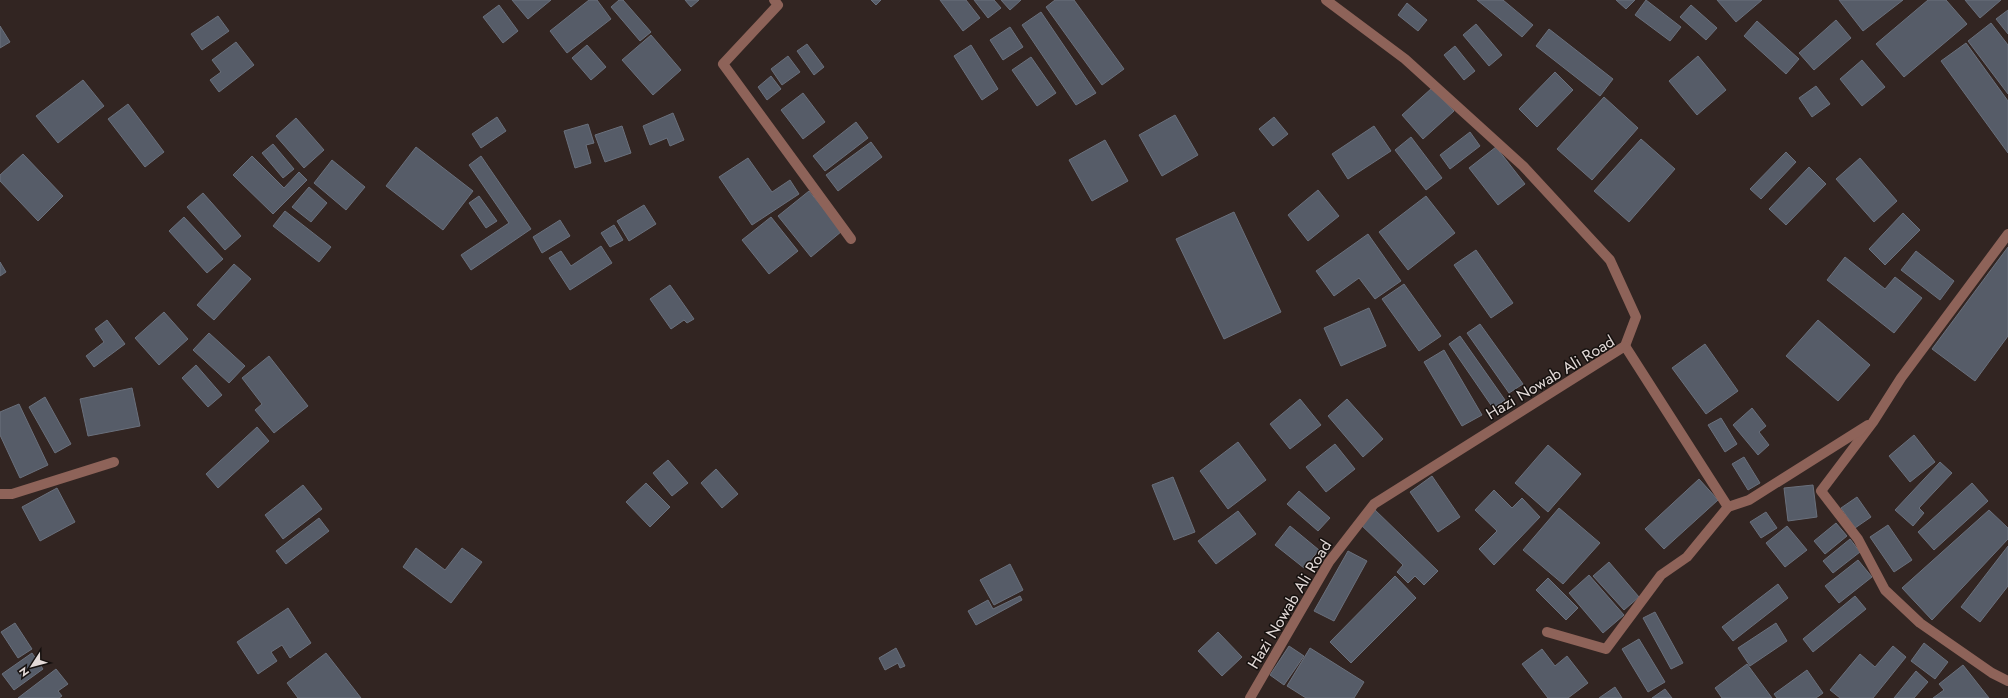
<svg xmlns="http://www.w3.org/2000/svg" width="2008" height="698" viewBox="0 0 2008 698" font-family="Jost,sans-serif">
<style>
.building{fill:#565c68;stroke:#6a707c}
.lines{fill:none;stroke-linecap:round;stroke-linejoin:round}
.minor{stroke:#8e6359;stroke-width:10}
.labels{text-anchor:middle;stroke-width:3;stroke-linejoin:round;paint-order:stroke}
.street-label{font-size:16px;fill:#e3dad8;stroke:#15100e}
</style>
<rect width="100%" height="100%" fill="#322522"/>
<g class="building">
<path d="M512 0H551L528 19Z"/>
<path d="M589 0H597L611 19 567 53 550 31Z"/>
<path d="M619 0H623L651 32 640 41 611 7Z"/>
<path d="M685 0H699L691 7Z"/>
<path d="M871 0H881L876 5Z"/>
<path d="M940 0H966L980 18 963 31Z"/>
<path d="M974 0H994L1001 8 988 18Z"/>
<path d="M1001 0H1021L1010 10Z"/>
<path d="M1055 0H1074L1124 69 1102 85 1046 7Z"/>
<path d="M1477 0H1503L1533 25 1522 37Z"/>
<path d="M1616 0H1635L1626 9Z"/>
<path d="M1646 0 1681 27 1670 41 1635 15Z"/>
<path d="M1717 0H1762L1736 22Z"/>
<path d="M1839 0H1903L1863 31Z"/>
<path d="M1928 0H1946L1967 24 1904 77 1876 44Z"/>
<path d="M1965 0H2001L1980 18Z"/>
<path d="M1407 3 1427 20 1418 31 1398 15Z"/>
<path d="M499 5 518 31 503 43 483 17Z"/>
<path d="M1691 5 1717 28 1706 40 1680 17Z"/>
<path d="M2008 10V34L1996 19Z"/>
<path d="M1041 12 1096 93 1076 105 1022 25Z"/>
<path d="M218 16 229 31 202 50 191 34Z"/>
<path d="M1836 20 1851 38 1814 70 1799 53Z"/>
<path d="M1757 21 1799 59 1786 74 1744 36Z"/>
<path d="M1991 23 2008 45V94L1968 41Z"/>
<path d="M1476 24 1502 55 1489 66 1463 35Z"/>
<path d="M0 26 10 42 0 48Z"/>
<path d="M1010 27 1023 47 1003 60 990 40Z"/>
<path d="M1549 29 1613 79 1600 96 1536 46Z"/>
<path d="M651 35 681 70 653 95 622 60Z"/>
<path d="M236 42 254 65 219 92 210 80 221 72 212 60Z"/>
<path d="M1966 43 2008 101V153L1941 61Z"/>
<path d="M807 44 824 67 814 75 797 51Z"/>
<path d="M587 45 606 67 591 80 572 58Z"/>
<path d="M971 45 998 89 982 100 954 56Z"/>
<path d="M1455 46 1475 71 1464 80 1444 55Z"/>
<path d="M788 56 800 72 782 85 771 69Z"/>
<path d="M1698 56 1726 90 1697 115 1669 81Z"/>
<path d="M1031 57 1056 93 1037 106 1012 70Z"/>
<path d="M1862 60 1885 87 1862 106 1840 79Z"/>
<path d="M1555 72 1573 90 1537 127 1519 109Z"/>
<path d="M771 76 781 89 767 100 758 87Z"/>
<path d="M83 80 104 106 58 143 36 116Z"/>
<path d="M1816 86 1830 104 1812 117 1799 98Z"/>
<path d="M1432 88 1454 111 1423 139 1402 115Z"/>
<path d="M803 93 825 122 803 139 781 110Z"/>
<path d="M1604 97 1638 128 1592 180 1557 149Z"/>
<path d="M128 104 164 152 145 167 108 119Z"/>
<path d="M673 113 684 140 670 146 667 138 650 145 643 126Z"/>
<path d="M1175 115 1198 155 1162 176 1139 135Z"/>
<path d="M497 117 506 131 481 148 472 134Z"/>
<path d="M1274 117 1288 134 1273 146 1259 129Z"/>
<path d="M296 118 324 150 304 168 276 136Z"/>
<path d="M856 122 868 138 825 171 813 156Z"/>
<path d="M588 124 594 143 586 145 591 163 575 168 564 131Z"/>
<path d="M622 126 631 153 605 162 595 135Z"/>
<path d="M1374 126 1391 151 1348 179 1332 154Z"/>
<path d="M1470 132 1480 146 1450 169 1440 155Z"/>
<path d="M1411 137 1442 178 1426 190 1395 150Z"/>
<path d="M1641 139 1675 169 1629 222 1594 191Z"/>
<path d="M1105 140 1128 181 1092 201 1069 160Z"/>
<path d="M871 142 882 157 838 191 826 175Z"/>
<path d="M273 144 294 169 283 178 262 153Z"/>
<path d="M416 147 473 191 443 230 386 186Z"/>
<path d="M1496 147 1525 184 1498 205 1469 168Z"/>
<path d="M1786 152 1796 162 1761 199 1750 189Z"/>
<path d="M23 154 63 196 38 221 0 181V175Z"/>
<path d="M252 156 284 188 299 172 307 180 273 214 233 175Z"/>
<path d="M481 156 531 229 471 270 461 255 509 223 469 165Z"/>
<path d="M748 158 772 192 790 180 799 194 752 225 719 177Z"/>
<path d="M1860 158 1897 201 1874 222 1836 179Z"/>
<path d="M332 160 365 187 346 210 314 183Z"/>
<path d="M1809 167 1826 184 1786 225 1769 209Z"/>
<path d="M309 187 327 203 311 222 292 207Z"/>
<path d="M1318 190 1339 216 1308 241 1288 215Z"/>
<path d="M809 191 842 231 811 257 778 216Z"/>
<path d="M203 193 241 236 225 250 187 207Z"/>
<path d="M479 196 497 221 486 228 469 203Z"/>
<path d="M1426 196 1455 233 1408 270 1379 232Z"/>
<path d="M644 205 656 224 629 241 617 221Z"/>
<path d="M285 211 331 247 319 262 273 226Z"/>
<path d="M1234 212 1281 312 1224 339 1176 239Z"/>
<path d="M1903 213 1920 230 1885 265 1869 249Z"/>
<path d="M184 217 223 259 207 273 169 231Z"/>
<path d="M771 217 798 251 769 274 742 240Z"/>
<path d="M560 220 570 236 542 253 533 237Z"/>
<path d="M614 225 623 240 610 247 601 233Z"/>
<path d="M1368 234 1401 281 1375 299 1359 278 1334 296 1316 271Z"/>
<path d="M601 246 612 263 570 290 549 258 561 251 571 266Z"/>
<path d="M2008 247V336L1975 381 1932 349Z"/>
<path d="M1476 250 1513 303 1491 318 1454 265Z"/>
<path d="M1916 251 1954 281 1940 300 1901 270Z"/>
<path d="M1845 257 1885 289 1895 277 1922 298 1894 333 1827 280Z"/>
<path d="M0 262 6 272 0 276Z"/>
<path d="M234 264 251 279 214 320 197 305Z"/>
<path d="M1404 284 1441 336 1419 351 1382 299Z"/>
<path d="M670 285 694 319 687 323 684 320 671 329 650 299Z"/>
<path d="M1369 308 1386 346 1341 366 1324 328Z"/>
<path d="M164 312 188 339 159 365 135 338Z"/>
<path d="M107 320 125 344 94 367 86 356 104 342 95 329Z"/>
<path d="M1818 320 1870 365 1838 401 1786 356Z"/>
<path d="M1480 324 1523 384 1509 393 1467 333Z"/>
<path d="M209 333 245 366 229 383 193 350Z"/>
<path d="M1460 336 1505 400 1493 408 1449 344Z"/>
<path d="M1705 344 1738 391 1706 414 1672 368Z"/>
<path d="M1444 350 1482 415 1462 426 1424 362Z"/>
<path d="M269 356 308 406 274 433 255 410 262 404 242 378Z"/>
<path d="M196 365 222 395 208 407 182 378Z"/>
<path d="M132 388 140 426 88 436 80 399Z"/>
<path d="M45 397 71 444 55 453 29 407Z"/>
<path d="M1300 399 1321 425 1290 449 1270 424Z"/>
<path d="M1347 399 1383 439 1363 457 1328 416Z"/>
<path d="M19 404 48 465 20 478 0 435V412Z"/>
<path d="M1752 408 1766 426 1759 432 1769 445 1758 455 1733 425Z"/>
<path d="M1721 418 1737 444 1725 452 1708 425Z"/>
<path d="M257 427 269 441 218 488 206 474Z"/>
<path d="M1914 435 1935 462 1910 482 1889 456Z"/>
<path d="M1238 442 1266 480 1228 509 1200 471Z"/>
<path d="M1335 444 1355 469 1326 492 1306 467Z"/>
<path d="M1548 445 1581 474 1548 512 1515 483Z"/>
<path d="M1744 457 1760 483 1748 490 1732 464Z"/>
<path d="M668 460 688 483 672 496 653 473Z"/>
<path d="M1940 462 1952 473 1919 508 1924 513 1913 526 1895 510Z"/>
<path d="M716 469 738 494 722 508 701 483Z"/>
<path d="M1432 476 1460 517 1438 532 1410 492Z"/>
<path d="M1173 477 1195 532 1174 540 1152 485Z"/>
<path d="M1699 479 1718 500 1664 549 1645 529Z"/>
<path d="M646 483 670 507 650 527 626 502Z"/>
<path d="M1972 483 1988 501 1934 550 1918 532Z"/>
<path d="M303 485 322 509 283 539 265 515Z"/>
<path d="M1813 485 1817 517 1788 521 1784 488Z"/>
<path d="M57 488 75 522 40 541 22 507Z"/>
<path d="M1494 490 1512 508 1522 498 1540 517 1494 565 1479 549 1497 531 1475 510Z"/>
<path d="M1299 491 1330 518 1318 531 1287 504Z"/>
<path d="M1857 497 1871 517 1855 528 1841 508Z"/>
<path d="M1373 508 1438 571 1424 585 1415 576 1408 583 1397 572 1403 565 1359 523Z"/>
<path d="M1559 508 1600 543 1563 584 1523 550Z"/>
<path d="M1989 510 2008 528V539L1932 620 1902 588Z"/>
<path d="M1238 511 1256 534 1216 564 1198 541Z"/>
<path d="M1766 512 1777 528 1761 538 1750 522Z"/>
<path d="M319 518 329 531 286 564 276 551Z"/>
<path d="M1836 523 1847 536 1825 554 1814 541Z"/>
<path d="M1888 525 1912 560 1894 572 1870 537Z"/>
<path d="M1290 526 1319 550 1304 568 1275 545Z"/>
<path d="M1787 526 1807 550 1785 567 1766 543Z"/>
<path d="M1850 539 1860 552 1833 573 1823 561Z"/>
<path d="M2008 546V586L1980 622 1961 607Z"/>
<path d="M416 548 445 570 462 548 482 562 451 603 403 567Z"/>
<path d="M1348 551 1367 561 1334 621 1314 611Z"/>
<path d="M1858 560 1872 577 1839 603 1825 586Z"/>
<path d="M1609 562 1639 597 1624 610 1593 576Z"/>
<path d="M1010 564 1023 590 994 605 980 580Z"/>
<path d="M1589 575 1624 615 1603 633 1569 593Z"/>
<path d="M1395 576 1416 598 1351 663 1330 642Z"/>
<path d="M1548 578 1578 608 1566 620 1536 590Z"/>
<path d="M1778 584 1788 598 1733 641 1722 627Z"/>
<path d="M1020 596 1022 600 976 625 968 611 988 600 993 609Z"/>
<path d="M1855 596 1866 609 1813 652 1803 639Z"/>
<path d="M288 608 311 643 290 658 282 645 271 652 277 661 258 674 237 642Z"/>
<path d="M1655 612 1683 663 1671 669 1643 618Z"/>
<path d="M15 623 32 649 18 658 1 632Z"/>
<path d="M1776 623 1787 641 1750 666 1738 648Z"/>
<path d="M1218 632 1242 657 1222 676 1198 651Z"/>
<path d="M1639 639 1665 682 1648 692 1622 649Z"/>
<path d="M1924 643 1948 662 1935 679 1911 661Z"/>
<path d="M1289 646 1304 656 1284 685 1270 675Z"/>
<path d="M1893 646 1906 657 1873 698H1840L1830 690 1860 654 1875 667Z"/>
<path d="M896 648 905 666 900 668 898 663 885 670 879 658Z"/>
<path d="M1310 648 1364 682 1354 698H1306L1287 686Z"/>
<path d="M1542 649 1555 666 1567 656 1588 683 1568 698H1548L1522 664Z"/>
<path d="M32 653 43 669 14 690 2 674Z"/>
<path d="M326 653 361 698H298L287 683Z"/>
<path d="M1747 664 1772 698H1722L1715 688Z"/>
<path d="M1963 665 1989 698H1933L1944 690 1939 684Z"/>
<path d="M56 669 68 684 58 691 62 696 59 698H18Z"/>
<path d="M1807 670 1823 693 1816 698H1777L1774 694Z"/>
<path d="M1916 671 1928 682 1914 698H1894Z"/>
<path d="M1615 687 1622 698H1599Z"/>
<path d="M1665 689 1672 698H1652Z"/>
</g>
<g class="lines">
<g class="minor">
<path d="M774 0 778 5 723 64 851 239"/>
<path d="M1326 0 1405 59 1523 166 1610 260 1636 317 1625 346"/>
<path d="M2008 234 1901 378 1873 422 1821 491 1858 539 1885 590 1920 623 1992 673 2008 681"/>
<path d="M0 494H12L114 462"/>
<path d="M1728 507 1749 500 1868 425"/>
<path d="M1250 698 1329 562 1374 504 1625 346 1728 507 1687 557 1661 575 1606 649 1547 632"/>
</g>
</g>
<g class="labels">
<g class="street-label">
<text transform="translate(1550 377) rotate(-31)" y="6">Hazi Nowab Ali Road</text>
<text transform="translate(1289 604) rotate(-59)" y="6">Hazi Nowab Ali Road</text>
</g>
</g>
<g transform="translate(32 666) rotate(234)" stroke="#15100e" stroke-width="3" paint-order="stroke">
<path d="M0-3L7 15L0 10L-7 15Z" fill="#e3dad8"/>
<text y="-6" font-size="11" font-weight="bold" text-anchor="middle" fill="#e3dad8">N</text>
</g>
</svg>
